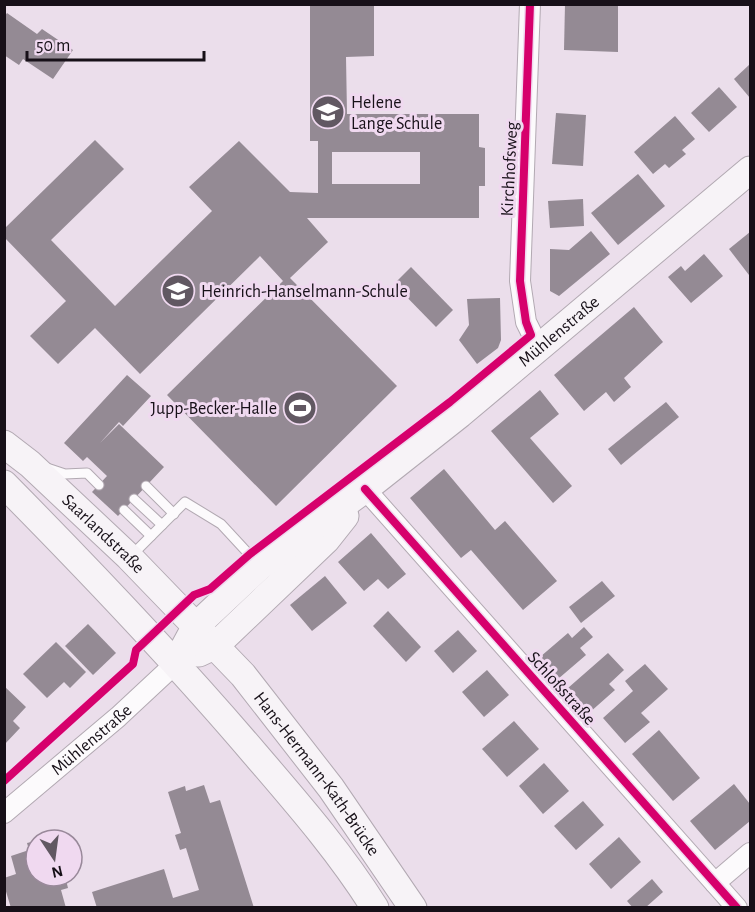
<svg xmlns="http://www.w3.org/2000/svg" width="755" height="912" viewBox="0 0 755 912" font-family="'Alegreya Sans',sans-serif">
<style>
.building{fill:#948a94;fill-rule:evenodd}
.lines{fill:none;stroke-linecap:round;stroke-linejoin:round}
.lane-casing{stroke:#b2a9b2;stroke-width:11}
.street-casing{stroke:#b2a9b2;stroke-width:22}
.secondary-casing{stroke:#b2a9b2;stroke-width:29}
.lane{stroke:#fcfafc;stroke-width:9}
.street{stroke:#fcfafc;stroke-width:20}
.secondary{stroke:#f7f3f7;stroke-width:27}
.cycleway-casing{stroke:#f0d9f0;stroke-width:11}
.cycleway{stroke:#d6006c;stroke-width:8}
.labels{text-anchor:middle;stroke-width:6;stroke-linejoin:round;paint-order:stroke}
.poi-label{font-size:18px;fill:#171018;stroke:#f0d9f0;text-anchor:start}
.street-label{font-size:18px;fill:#171018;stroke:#f0d9f0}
</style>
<rect width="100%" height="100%" fill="#ebdeeb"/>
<g class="building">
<path d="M310 4H374V56L346 57 347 114H479V147L485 148V186H479V218H307L328 242 290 278 397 386 276 506 167 395 283 281 260 256 140 374 95 328 58 364 30 336 66 301 5 238V228L95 140 124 169 51 240 115 306 212 211 189 187 239 141 290 192 318 193V141H310ZM332 152H420V184H332Z"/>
<path d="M565 4H618V52L564 50Z"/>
<path d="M7 13 37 34 42 29 73 50 53 79 23 59 19 65 4 55V17Z"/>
<path d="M750 64V98L734 79Z"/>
<path d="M719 87 737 107 709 132 691 113Z"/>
<path d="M556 113 586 115 583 166 552 164Z"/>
<path d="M675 116 695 139 682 150 686 154 669 168 665 164 653 174 634 152Z"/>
<path d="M638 174 665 206 618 245 591 213Z"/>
<path d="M583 199 584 226 550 228 548 201Z"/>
<path d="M591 231 610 254 559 296 550 291V249L569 250Z"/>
<path d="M750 232V274L749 275 729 249Z"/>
<path d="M704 254 723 276 691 303 668 277 681 266 685 271Z"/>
<path d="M411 267 453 310 436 327 394 284Z"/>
<path d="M500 298 501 340 498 348 477 364 459 340 469 325 467 299Z"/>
<path d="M634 307 663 342 624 378 631 387 614 402 606 392 584 411 554 375Z"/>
<path d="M127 375 151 396 123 426 119 422 100 443 119 424 164 467 118 516 92 492 107 476 87 457 83 461 64 443Z"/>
<path d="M540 390 559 414 530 438 572 486 553 503 491 431Z"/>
<path d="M666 402 679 417 621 465 608 449Z"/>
<path d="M444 469 495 530 505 521 557 581 523 610 471 550 461 558 410 498Z"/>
<path d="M371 533 406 574 388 589 378 579 364 591 338 562Z"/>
<path d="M325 576 347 603 312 631 290 605Z"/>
<path d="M602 581 615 596 581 623 569 607Z"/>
<path d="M388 611 421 647 406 662 373 626Z"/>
<path d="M88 624 116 653 93 675 65 646Z"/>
<path d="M584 627 593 637 580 648 586 655 558 679 540 657 568 633 572 638Z"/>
<path d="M458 630 477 651 453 673 434 651Z"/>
<path d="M56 642 86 672 70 688 64 682 47 698 23 674Z"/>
<path d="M608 653 624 670 609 684 615 690 589 713 568 688Z"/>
<path d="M645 664 668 689 641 713 650 722 625 743 603 718 633 691 625 681Z"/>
<path d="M487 670 509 695 484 717 462 692Z"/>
<path d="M4 686 26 707 13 721 20 728 4 745Z"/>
<path d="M514 721 539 749 507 777 482 749Z"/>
<path d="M659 730 700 778 673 801 632 754Z"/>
<path d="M544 763 569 791 543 814 519 786Z"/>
<path d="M734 784 750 804V821L715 850 690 821Z"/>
<path d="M204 785 210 803 220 800 254 908H97L92 892 164 869 173 898 199 890 186 848 180 850 175 835 181 833 168 792 185 786 186 791Z"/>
<path d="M583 801 604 825 576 850 554 826Z"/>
<path d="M619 837 641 862 611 889 589 864Z"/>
<path d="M36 841V876H65L68 888 61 890 66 908H11L4 885V878L16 874 11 856 29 850 27 843Z"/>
<path d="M652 879 663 892 645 908H633L627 901Z"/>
</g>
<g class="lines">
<g class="lane-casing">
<g id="lane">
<path d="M47 468 65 474 87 473 99 485"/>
<path d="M146 486 174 514"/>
<path d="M134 499 162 525"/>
<path d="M124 510 151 536"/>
<path d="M130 557 185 502 221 524 258 564"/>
</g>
</g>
<g class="street-casing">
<g id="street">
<path d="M530 4 520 281 526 322 539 348"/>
<path d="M365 489 737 908"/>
<path id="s1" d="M4 813 118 717 176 663"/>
<path d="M715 883 750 853"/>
</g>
</g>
<g class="secondary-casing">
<g id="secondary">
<path id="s2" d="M4 444 30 464 129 557 243 675 331 788 413 908"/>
<path d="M4 484C91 572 175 660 255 754 297 803 340 852 375 908"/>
<path d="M199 653 216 645 326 540 345 516"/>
<path id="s3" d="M176 663 196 626 260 566 365 489 460 414 750 170"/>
</g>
</g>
<use href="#lane" class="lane"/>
<use href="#street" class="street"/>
<use href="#secondary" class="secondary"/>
<g class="cycleway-casing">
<g id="cycleway">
<path d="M365 489 737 908"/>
<path d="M4 781 133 664 136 650 194 595 210 589 250 554 450 402 531 335 526 322 520 281 530 4"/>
</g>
</g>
<use href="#cycleway" class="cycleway"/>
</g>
<defs>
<g id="school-disc" transform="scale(1.725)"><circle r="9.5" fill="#615862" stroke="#f0d9f0"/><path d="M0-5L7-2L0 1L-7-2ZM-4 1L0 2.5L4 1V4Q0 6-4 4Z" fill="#fff"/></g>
<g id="stadium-disc" transform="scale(1.725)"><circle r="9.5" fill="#615862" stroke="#f0d9f0"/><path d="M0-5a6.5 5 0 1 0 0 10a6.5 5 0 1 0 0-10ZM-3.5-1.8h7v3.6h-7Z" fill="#fff"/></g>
</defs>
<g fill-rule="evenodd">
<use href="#school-disc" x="328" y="112"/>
<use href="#school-disc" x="178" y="291"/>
<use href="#stadium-disc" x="300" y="408"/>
</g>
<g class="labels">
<g class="poi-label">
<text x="351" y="108">Helene<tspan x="351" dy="21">Lange Schule</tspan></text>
<text x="201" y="297">Heinrich-Hanselmann-Schule</text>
<text x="277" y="414" text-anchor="end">Jupp-Becker-Halle</text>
</g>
<g class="street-label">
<text transform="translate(509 169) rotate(-87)" y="6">Kirchhofsweg</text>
<text dy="6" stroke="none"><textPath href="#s3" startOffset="510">Mühlenstraße</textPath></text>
<text dy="6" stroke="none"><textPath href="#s2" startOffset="134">Saarlandstraße</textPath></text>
<text transform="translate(562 688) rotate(48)" y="6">Schloßstraße</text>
<text dy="6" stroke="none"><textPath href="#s1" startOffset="114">Mühlenstraße</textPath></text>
<text dy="6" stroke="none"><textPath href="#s2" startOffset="456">Hans-Hermann-Kath-Brücke</textPath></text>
</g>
</g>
<rect width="755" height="912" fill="none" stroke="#171018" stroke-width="12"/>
<g transform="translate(54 858) rotate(167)"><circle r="28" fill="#f0d9f0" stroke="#99899a" stroke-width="1.5"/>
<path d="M0-4.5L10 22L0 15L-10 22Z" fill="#615862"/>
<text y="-9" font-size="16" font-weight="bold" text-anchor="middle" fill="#171018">N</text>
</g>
<path d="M27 51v9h177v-9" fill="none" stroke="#171018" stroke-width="3"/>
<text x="36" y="51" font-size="18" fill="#171018" stroke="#f0d9f0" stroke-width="4.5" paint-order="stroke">50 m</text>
</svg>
